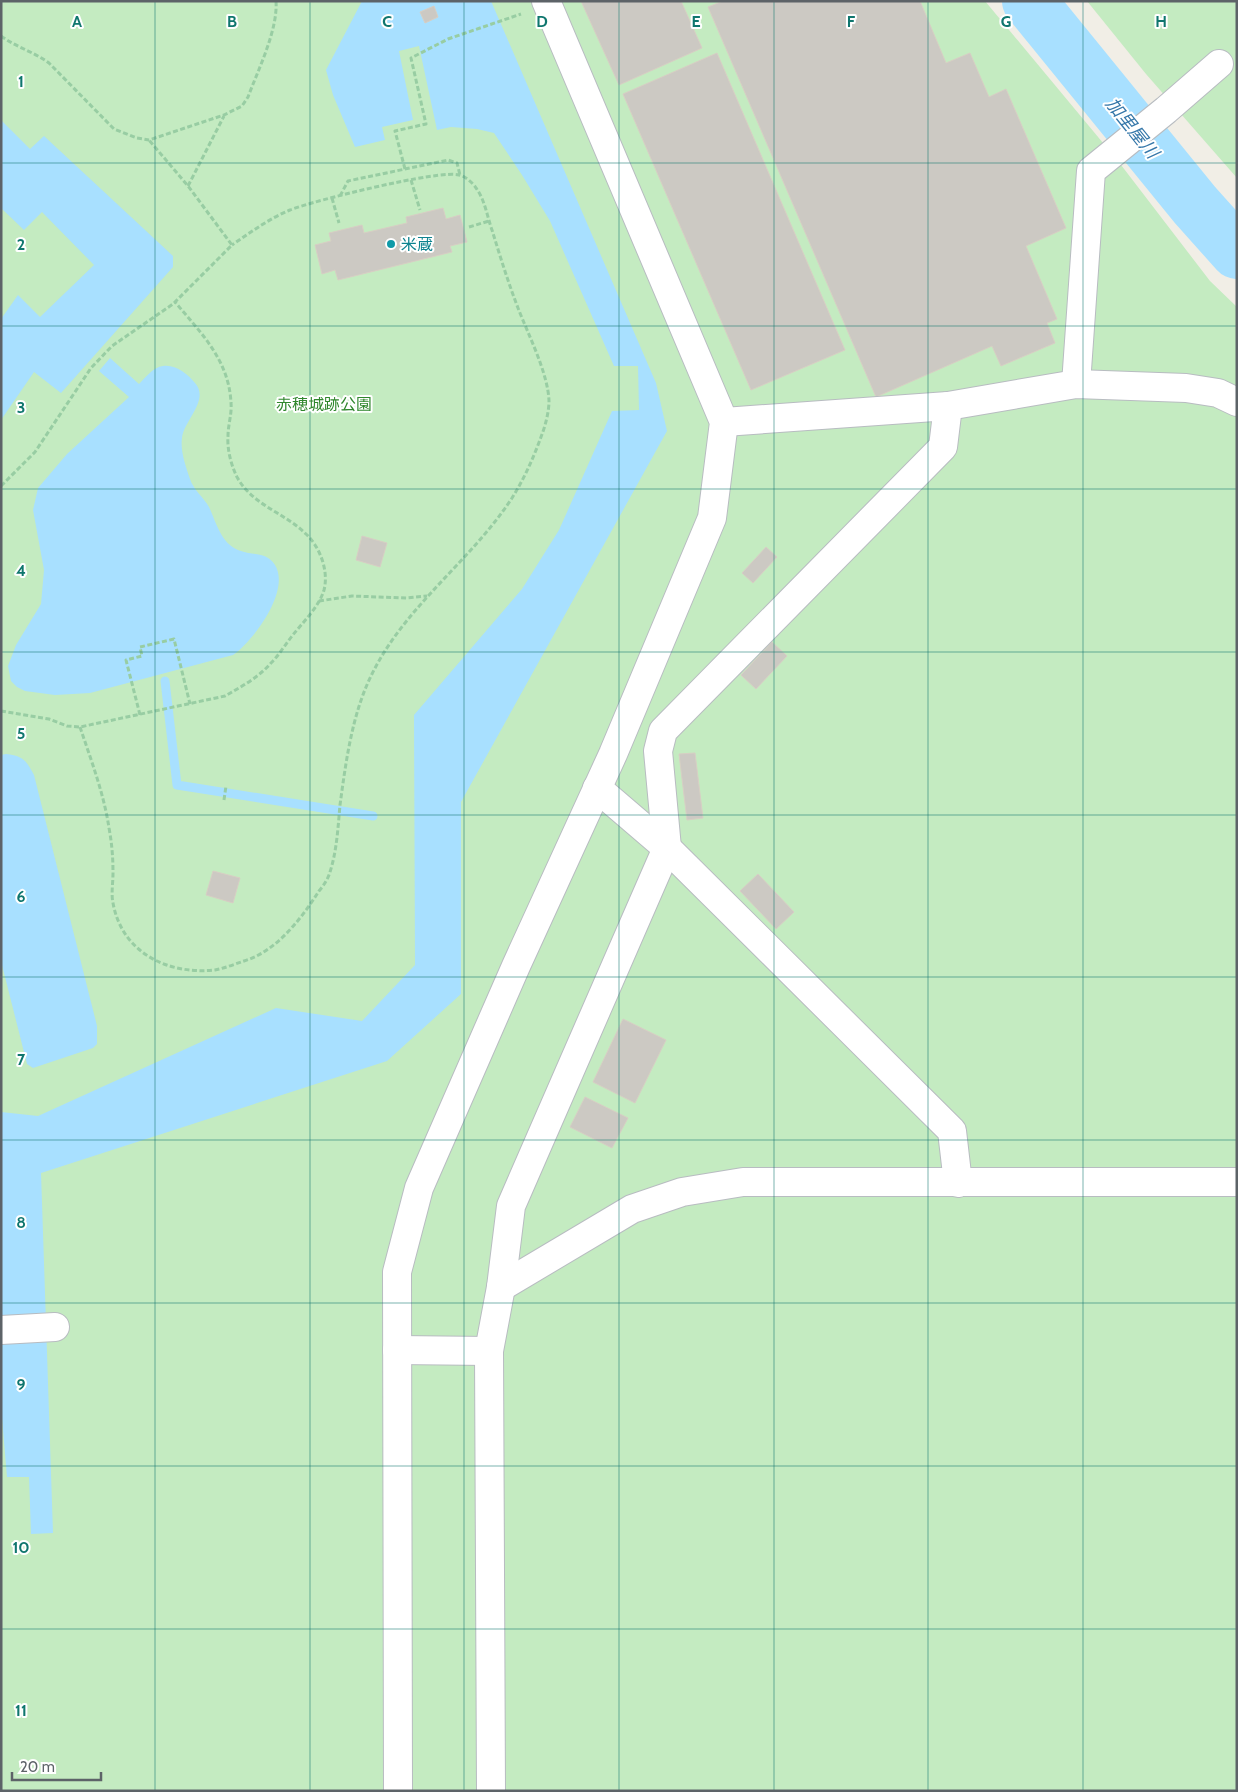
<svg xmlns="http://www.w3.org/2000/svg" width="1238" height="1792" viewBox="0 0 1238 1792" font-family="Cabin,'Noto Sans JP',sans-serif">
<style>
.green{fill:#c4ebc1}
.water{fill:#a8e0ff}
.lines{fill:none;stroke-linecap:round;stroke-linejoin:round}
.stream{stroke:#a8e0ff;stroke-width:9}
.river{stroke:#a8e0ff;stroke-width:54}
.building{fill:#ccc9c3;stroke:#d7cfc4}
.minor-casing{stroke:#b8bcc1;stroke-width:30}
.path{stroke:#98cda3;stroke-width:3;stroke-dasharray:5 2.5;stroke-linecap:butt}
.minor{stroke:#fff;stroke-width:28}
.grid{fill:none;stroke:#0f766e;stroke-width:1;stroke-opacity:0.55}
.culture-dot{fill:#0f9aa8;stroke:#fff;stroke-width:2}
.labels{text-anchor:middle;stroke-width:4;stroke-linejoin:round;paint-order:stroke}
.culture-label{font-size:16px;fill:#0d838f;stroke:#fff;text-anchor:start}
.park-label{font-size:16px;fill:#30872d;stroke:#fff}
.water-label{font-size:18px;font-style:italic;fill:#3577a9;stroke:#fff}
.grid-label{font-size:16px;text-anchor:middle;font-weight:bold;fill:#0f766e;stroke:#fff;stroke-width:4;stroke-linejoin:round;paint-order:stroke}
</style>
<rect width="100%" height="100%" fill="#f1eee6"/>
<g class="green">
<path d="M1 1H985L1118 161 1210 281 1237 307V1791H1Z"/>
<path d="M1087 1H1237V178L1146 74Z"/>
</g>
<g class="water">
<path d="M362 1H491L656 383 667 431 461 802V994L387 1061 41 1173 53 1533 31 1534 29 1477H7L1 1406V1112L38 1116 276 1008 362 1021 415 965 414 715 522 589 559 530 612 411 639 410 638 366H614L550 221 522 175 494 133 477 129 451 127 437 130 419 46 399 51 413 120 382 127 385 140 355 147 333 95 326 70Z"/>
<path d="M1 120 30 149 44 136 173 256V267L61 393 34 372 1 420V319L18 295 40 317 94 265 42 212 24 230 1 208Z"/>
<path d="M110 358 139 384C145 378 153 367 163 366 175 364 188 374 195 383 210 400 184 420 182 438 180 451 186 467 190 479 193 489 204 498 209 507 216 522 221 543 238 550 252 556 266 551 275 565 291 591 253 641 233 655L90 693 55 695 25 691 17 687 11 681 8 666 16 645 41 604 44 570 33 510 38 488 67 454 129 397 99 371Z"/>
<path d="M6 754C23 756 26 760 34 775L97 1026V1044L93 1048 33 1068 27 1064 1 961V755Z"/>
</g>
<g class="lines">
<path class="stream" d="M165 681 177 785 373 816"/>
<path class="river" d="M1029 1 1195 205 1237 252"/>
</g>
<g class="building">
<path d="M581 1H681L702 48 619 85Z"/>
<path d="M723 1H920L946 63 970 53 989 97 1006 89 1066 228 1026 246 1057 319 1047 323 1055 343 1001 366 992 346 876 397 708 7Z"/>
<path d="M434 6 438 17 425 23 420 12Z"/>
<path d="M717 53 845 350 751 390 623 94Z"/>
<path d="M443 208 446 219 460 215 467 242 450 246 452 252 338 280 335 270 322 274 315 245 331 241 329 233 362 225 364 233 407 223 406 217Z"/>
<path d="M362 536 387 543 380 567 356 560Z"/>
<path d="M766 547 777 557 753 583 742 573Z"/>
<path d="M772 642 787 656 756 689 741 675Z"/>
<path d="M695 753 703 818 687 820 679 754Z"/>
<path d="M213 871 240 878 233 903 206 895Z"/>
<path d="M758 874 794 912 776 929 740 891Z"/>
<path d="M623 1019 666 1040 635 1103 593 1082Z"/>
<path d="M585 1097 628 1118 612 1148 570 1127Z"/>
</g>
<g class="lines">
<g class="minor-casing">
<g id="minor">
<path d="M1076 384 1091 171 1166 110 1219 64"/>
<path d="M724 422 948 406 1076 384 1186 388 1218 393 1237 402"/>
<path d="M597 788 667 848 952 1131 958 1183"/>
<path d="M501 1287 632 1209 682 1192 743 1182H1237"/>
<path d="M1 1330 55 1327"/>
<path d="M397 1350 489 1351"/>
<path d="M398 1791 397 1272 419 1188 516 966 613 754 712 518 724 422 546 1"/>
<path d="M491 1791 489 1351 501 1287 511 1206 667 848 658 751 663 731 943 447 948 406"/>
</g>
</g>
<g class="path">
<path d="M1 36C16 47 34 52 49 63L114 129 137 138 149 140 224 115 242 106 248 97C258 70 278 30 276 1"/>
<path d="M405 169 395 131 426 124 411 58 448 39 521 14"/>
<path d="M411 180 420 210"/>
<path d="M188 186 224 116"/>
<path d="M340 196 348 181 448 160 457 163 460 175"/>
<path d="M332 198 339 223"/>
<path d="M469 227 489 221"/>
<path d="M1 486 35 452 91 368 112 346 173 304 232 245 188 186 149 140"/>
<path d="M319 601 352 596 407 598 427 596"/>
<path d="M1 711 49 719 67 726 80 727 225 696C241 687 259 677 271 663 279 655 285 645 292 636 303 622 319 607 324 590 329 571 320 547 306 534 285 513 252 505 237 477 231 465 227 449 228 436 228 425 232 414 231 403 229 360 201 333 175 302"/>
<path d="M140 715 126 660 142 656 140 647 174 639 190 704"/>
<path d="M80 727C91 760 104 794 109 828 112 844 113 858 113 873 113 883 111 894 113 903 122 953 168 975 215 970 225 968 235 964 244 961 277 951 301 919 319 891 324 885 328 879 330 872 337 850 338 827 340 805 346 761 352 714 372 674 406 605 471 561 512 498 524 479 533 459 541 437 545 427 549 412 549 401 548 373 528 334 518 308 508 282 500 256 492 230 487 216 485 200 476 188 473 183 465 176 459 175 441 169 312 201 290 210 270 218 251 232 232 245"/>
<path d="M224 800 226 786"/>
</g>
<use href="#minor" class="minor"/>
</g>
<path class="grid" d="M155 1V1791M310 1V1791M464 1V1791M619 1V1791M774 1V1791M928 1V1791M1083 1V1791M1 163H1237M1 326H1237M1 489H1237M1 652H1237M1 815H1237M1 977H1237M1 1140H1237M1 1303H1237M1 1466H1237M1 1629H1237"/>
<circle class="culture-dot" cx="391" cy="244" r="5"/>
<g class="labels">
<g class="culture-label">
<text x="401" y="250">米蔵</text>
</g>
<g class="park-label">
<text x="324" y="410">赤穂城跡公園</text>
</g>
<g class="water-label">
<text transform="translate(1132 128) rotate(51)" y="6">加里屋川</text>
</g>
</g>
<g class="grid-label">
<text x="77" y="27">A</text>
<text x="232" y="27">B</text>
<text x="387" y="27">C</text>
<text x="542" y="27">D</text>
<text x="696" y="27">E</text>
<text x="851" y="27">F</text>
<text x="1006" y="27">G</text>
<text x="1161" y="27">H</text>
<text x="21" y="87">1</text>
<text x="21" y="250">2</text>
<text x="21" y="413">3</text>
<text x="21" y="576">4</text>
<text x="21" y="739">5</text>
<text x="21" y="902">6</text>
<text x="21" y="1065">7</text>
<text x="21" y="1228">8</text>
<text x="21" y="1390">9</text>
<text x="21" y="1553">10</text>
<text x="21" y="1716">11</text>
</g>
<rect width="1238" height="1792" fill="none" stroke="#5d6368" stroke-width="5"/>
<path d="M12 1772v8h89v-8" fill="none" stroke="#5d6368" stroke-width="2.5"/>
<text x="20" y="1772" font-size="15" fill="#5d6368" stroke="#ffffff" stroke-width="4" paint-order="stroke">20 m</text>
</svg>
